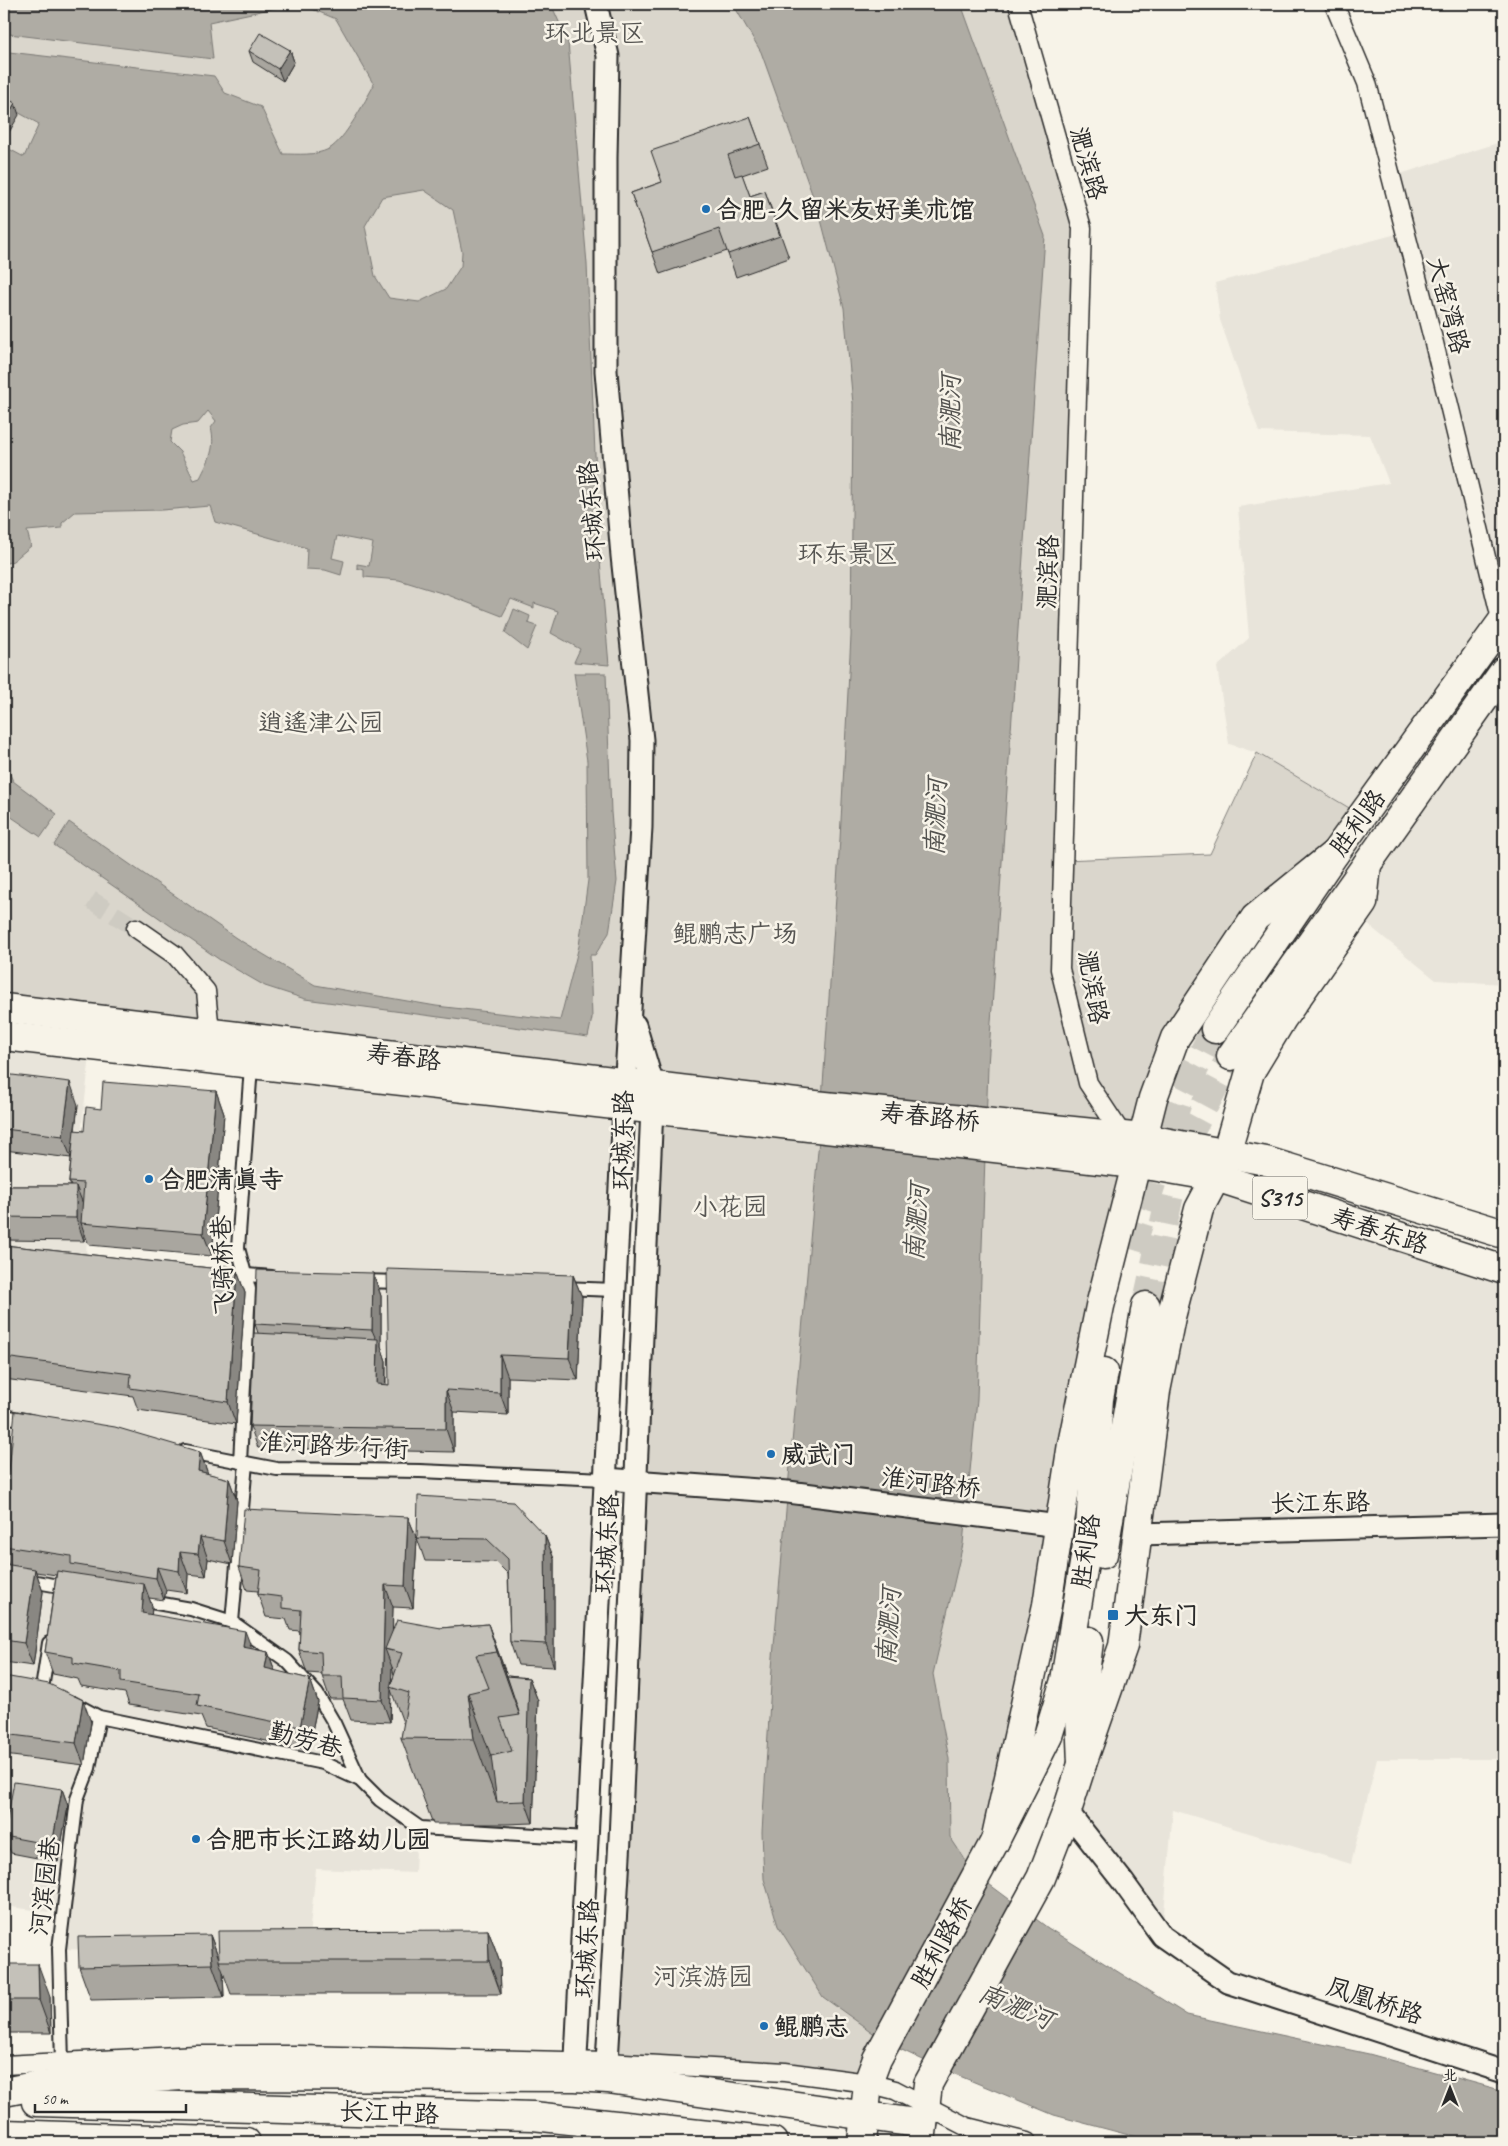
<svg xmlns="http://www.w3.org/2000/svg" width="1508" height="2146" viewBox="0 0 1508 2146" font-family="Caveat,'LXGW WenKai TC',sans-serif">
<style>
.built{fill:#e8e4da}
.green{fill:#dad6cc;stroke:#82807c}
.water{fill:#afaca4;stroke:#7a7874;fill-rule:evenodd}
.lines{fill:none;stroke-linecap:round;stroke-linejoin:round}
.minor-tunnel{stroke:#cecbc2;stroke-width:18;stroke-dasharray:18 9;stroke-linecap:butt}
.trunk-tunnel{stroke:#cecbc2;stroke-width:28;stroke-dasharray:28 14;stroke-linecap:butt}
.pedestrian-casing{stroke:#2b2b2b;stroke-width:16}
.minor-casing{stroke:#2b2b2b;stroke-width:21}
.tertiary-casing{stroke:#2b2b2b;stroke-width:25}
.primary-casing{stroke:#2b2b2b;stroke-width:31}
.trunk-casing{stroke:#2b2b2b;stroke-width:31}
.pedestrian{stroke:#f7f3e8;stroke-width:12}
.minor{stroke:#f7f3e8;stroke-width:18}
.tertiary{stroke:#f7f3e8;stroke-width:21}
.primary{stroke:#f7f3e8;stroke-width:28}
.trunk{stroke:#f7f3e8;stroke-width:28}
.wall{fill:#a9a69f;stroke:#2b2b2b;fill-rule:evenodd}
.shaded-wall{fill:#898782;stroke:#2b2b2b}
.building{fill:#c4c1b9;stroke:#2b2b2b}
.poi-dot{fill:#1f6fb2;stroke:#f7f3e8;stroke-width:2}
.labels{text-anchor:middle;stroke-width:5;stroke-linejoin:round;paint-order:stroke}
.shield{fill:#f7f3e8;stroke:#686764;stroke-width:1}
.shield-label{font-size:24px;font-weight:bold;fill:#2b2b2b}
.park-label{font-size:25px;fill:#575653;stroke:#f7f3e8}
.street-label{font-size:25px;fill:#2b2b2b;stroke:#f7f3e8}
.poi-label{font-size:25px;font-weight:bold;fill:#2b2b2b;stroke:#f7f3e8;text-anchor:start}
.water-label{font-size:26px;font-style:italic;fill:#53524f;stroke:#f7f3e8}
</style>
<rect width="100%" height="100%" fill="#f7f3e8"/>
<filter id="ink" filterUnits="userSpaceOnUse"><feTurbulence type="fractalNoise" baseFrequency=".02" numOctaves="2"/><feDisplacementMap in="SourceGraphic" scale="10" xChannelSelector="R" yChannelSelector="G"/><feConvolveMatrix kernelMatrix="1 2 1 2 8 2 1 2 1" color-interpolation-filters="sRGB"/></filter>
<g filter="url(#ink)">
<g class="built">
<path d="M1504 141V619L1361 815 1257 753 1229 744 1217 667 1249 638 1238 507 1389 483 1370 435 1259 432 1220 320 1215 283 1404 232 1391 177Z"/>
<path d="M1504 671V984L1436 980 1355 914 1367 864Z"/>
<path d="M4 1036 91 1046 73 1206 88 1207 86 1259 244 1275 238 1248 251 1066 624 1108 587 1838 417 1826 415 1873 316 1869 307 1956 59 1949 63 1914 4 1906Z"/>
<path d="M1216 1177 1504 1270V1759H1377L1351 1864 1173 1810 1162 1936 1067 1811 1123 1646 1145 1479Z"/>
</g>
<g class="green">
<path d="M4 4H1018L1082 228 1064 860 1210 854 1257 753 1361 815 1255 918 1175 1038 1143 1138 653 1085 632 1015 626 1082 4 1008Z"/>
<path d="M652 1110 1138 1164 995 1841 868 2083 607 2062Z"/>
</g>
<g class="water">
<path d="M4 4H294L209 22 213 59 9 34Z"/>
<path d="M300 4H551L568 42 587 264 599 549 609 665 574 662 580 649 551 633 558 611 534 603V608L511 599 502 616 448 595 399 580 364 577V570L357 568V564L369 566 373 543 337 536 332 558 344 561 341 575 325 570 306 569 307 548 215 522 210 506 162 510 75 512 62 523V528L27 531 31 546 13 561 4 564V155L9 149 24 157 39 124 5 105 9 52 214 76 225 93 261 107 283 154C298 154 315 156 329 149 345 140 365 101 374 85L336 19ZM424 190 453 210 462 252 461 266 446 289 419 302 389 298 375 276 365 226 382 197ZM208 411 216 421 211 428C216 448 209 460 200 478L194 480 180 452 170 442 172 430 183 425 198 423Z"/>
<path d="M733 4H961L1045 236 988 1066 977 1399 963 1544 933 1674 949 1759 950 1837 974 1873 1048 1928 1187 2015 1369 2054 1504 2091V2142H1155L1054 2115 938 2067 887 2043 823 1997 778 1926 764 1879 762 1832 772 1668 820 1128 840 839 851 636 853 404 844 308 820 216 761 52Z"/>
<path d="M514 609 530 616 528 623 537 626 527 650 505 633Z"/>
<path d="M574 673H606L611 812 617 881 609 933 595 955H590L592 1018 588 1037 305 999 265 986 220 960 54 845 69 822 236 938 315 985 436 1006 560 1020 579 946 588 880 587 761Z"/>
<path d="M4 761 13 781 57 814 41 837 4 812Z"/>
</g>
<g class="lines">
<path class="minor-tunnel" d="M91 900 136 928"/>
<g class="trunk-tunnel">
<path d="M1131 1249 1179 1099 1215 1029"/>
<path d="M1146 1306 1179 1153 1231 1056"/>
</g>
<g class="pedestrian-casing">
<g id="pedestrian">
<path d="M223 1273 272 1277"/>
<path d="M360 1281 402 1282"/>
<path d="M562 1288 615 1290"/>
<path d="M4 1416 31 1421"/>
<path d="M185 1451 277 1469 420 1471 605 1479"/>
<path d="M240 1462 249 1289 238 1248 251 1066"/>
<path d="M4 1576 70 1588"/>
<path d="M134 1599 191 1609 232 1622 287 1661 317 1694 334 1723 360 1780"/>
<path d="M232 1622 246 1463"/>
<path d="M42 1689 49 1643"/>
<path d="M73 1703 99 1717 323 1763 360 1780 380 1800 420 1828 587 1838"/>
<path d="M62 2063 59 1949 77 1799 89 1768 99 1717"/>
</g>
</g>
<g class="minor-casing">
<g id="minor">
<path d="M1018 4 1082 228 1060 969 1088 1083 1123 1136"/>
<path d="M1334 4 1367 83 1434 343 1502 623"/>
<path d="M136 928 175 955 206 991 210 1032"/>
<path d="M4 2065 196 2055H298L607 2062 785 2072 868 2083 895 2090 967 2127 1027 2142"/>
</g>
</g>
<g class="tertiary-casing">
<g id="tertiary">
<path d="M605 1479 788 1492 1059 1526"/>
<path d="M1138 1534 1504 1524"/>
<path d="M1067 1811 1123 1882 1162 1936 1228 1982 1504 2072"/>
<path d="M575 2077 624 1108 641 827 642 740 622 556 606 371V158L608 56 596 4"/>
<path d="M608 2079 607 2062 620 1839 653 1085 635 1025"/>
</g>
</g>
<g class="primary-casing">
<g id="primary">
<path d="M4 1008 805 1104 1143 1138 1266 1161 1504 1234"/>
<path d="M4 1036 1152 1166 1216 1177 1504 1270"/>
</g>
</g>
<g class="trunk-casing">
<g id="trunk">
<path d="M1215 1029 1335 853 1504 619"/>
<path d="M1231 1056 1504 671"/>
<path d="M1103 1554 1146 1306"/>
<path d="M1082 1764 1123 1646 1156 1391 1171 1317 1199 1209 1216 1177 1226 1154 1250 1072 1282 1019 1363 903 1367 864"/>
<path d="M995 1841 1047 1605 1072 1444 1100 1306 1153 1098 1175 1038 1255 918 1335 853"/>
<path d="M4 2092 34 2086 182 2076 575 2077 608 2079 923 2124"/>
<path d="M36 2102 533 2116 773 2142"/>
<path d="M4 2134 246 2142"/>
<path d="M862 2142 868 2083 877 2059 995 1841 1048 1736 1065 1680 1090 1527 1099 1399 1104 1372"/>
<path d="M921 2142 928 2084 1041 1878 1067 1811 1082 1764 1080 1715 1089 1641"/>
</g>
</g>
<use href="#pedestrian" class="pedestrian"/>
<use href="#minor" class="minor"/>
<use href="#tertiary" class="tertiary"/>
<use href="#primary" class="primary"/>
<use href="#trunk" class="trunk"/>
</g>
<g class="wall">
<path d="M290 50 294 62 283 81 253 62 249 51Z"/>
<path d="M750 117 768 166 742 175 750 196 765 191 789 258 736 277 727 251 660 274 631 193 662 182Z"/>
<path d="M4 1074 78 1105 75 1131H84L101 1109 216 1091 224 1114 212 1256 89 1245 84 1232V1241L4 1240V1186H71L69 1182 71 1158 4 1150Z"/>
<path d="M4 1245 237 1271 245 1293 236 1424 138 1410 133 1396 4 1379Z"/>
<path d="M373 1273 381 1296V1346L386 1361V1385H389L573 1275 582 1297 578 1380 508 1377V1415L454 1412V1452L258 1448 250 1426 258 1333 255 1324Z"/>
<path d="M200 1452 208 1474 229 1479 237 1501 232 1564 208 1559 206 1576 188 1574 187 1593 166 1590 164 1600 149 1598 152 1606 151 1615 252 1649 268 1652 275 1671 310 1679 318 1702 308 1750 206 1728 201 1716 129 1705 125 1693 81 1686 78 1679 53 1674 45 1652 56 1575 36 1572 43 1592 33 1666 4 1662V1564H8L4 1553V1546Z"/>
<path d="M408 1517 417 1539 413 1608 393 1607 392 1631 441 1628 488 1624 507 1676 529 1678 538 1701 533 1823 505 1824H433L401 1738 404 1725 391 1690 390 1722 351 1720 343 1699H330L322 1676V1674L307 1673 299 1650 300 1631 290 1630 286 1619 266 1617 258 1594V1591L247 1590 239 1567ZM392 1667 394 1675 391 1684Z"/>
<path d="M545 1536 554 1559V1667L518 1665 510 1642 508 1574 496 1562 425 1561 417 1538Z"/>
<path d="M4 1676 91 1722 84 1765 4 1755Z"/>
<path d="M62 1789 68 1806 58 1862 11 1853 4 1836Z"/>
<path d="M488 1930 500 1963 501 1994H231L223 1972 224 1997 91 2000 79 1967 210 1935 219 1958Z"/>
<path d="M4 1964 50 1997 51 2033H4Z"/>
</g>
<g class="shaded-wall">
<path d="M290 50 294 62 283 81 278 69Z"/>
<path d="M15 103 19 115 4 141V122Z"/>
<path d="M70 1082 78 1105 71 1158 63 1136Z"/>
<path d="M216 1091 224 1114 212 1256 203 1233Z"/>
<path d="M76 1186 85 1209 81 1223 84 1232V1241L76 1218Z"/>
<path d="M237 1271 245 1293 236 1424 228 1402Z"/>
<path d="M373 1273 381 1296V1346L386 1361 385 1406 377 1384 378 1344 372 1330Z"/>
<path d="M573 1275 582 1297 578 1380 569 1358Z"/>
<path d="M500 1355 508 1377V1415L500 1393Z"/>
<path d="M446 1390 454 1412V1452L446 1429Z"/>
<path d="M4 1433 7 1442 4 1466Z"/>
<path d="M200 1452 208 1474 198 1471Z"/>
<path d="M229 1479 237 1501 232 1564 224 1541Z"/>
<path d="M408 1517 417 1539 413 1608 405 1586Z"/>
<path d="M545 1536 554 1559V1667L546 1644Z"/>
<path d="M200 1537 208 1559 206 1576 198 1554Z"/>
<path d="M180 1552 188 1574 187 1593 179 1571Z"/>
<path d="M157 1567 166 1590 164 1600 156 1578Z"/>
<path d="M35 1569 43 1592 33 1666 24 1643Z"/>
<path d="M144 1584 152 1606 150 1635 142 1613Z"/>
<path d="M385 1585 393 1607 392 1651 385 1649 392 1667 391 1688 390 1687 391 1690 390 1722 382 1700Z"/>
<path d="M488 1624 519 1710 529 1678 538 1701 533 1823 525 1801 527 1736 497 1652Z"/>
<path d="M245 1631 254 1654 243 1647Z"/>
<path d="M268 1652 276 1674 265 1668Z"/>
<path d="M310 1679 318 1702 308 1750 300 1727Z"/>
<path d="M468 1693 499 1778 497 1802 474 1739Z"/>
<path d="M83 1700 91 1722 84 1765 76 1743Z"/>
<path d="M4 1779 9 1793 4 1835Z"/>
<path d="M62 1789 68 1806 58 1862 52 1845Z"/>
<path d="M488 1930 500 1963 501 1994 489 1961Z"/>
<path d="M210 1935 220 1961H219L223 1972 224 1997 212 1964Z"/>
<path d="M38 1964 50 1997 51 2033 39 2000Z"/>
</g>
<g class="building">
<path d="M260 33 290 50 278 69 249 51Z"/>
<path d="M4 97 15 103 4 122Z"/>
<path d="M750 117 760 144 728 155 735 176 742 174 750 196 765 191 780 236 728 254 719 229 652 252 631 193 662 182 651 151Z"/>
<path d="M4 1074 70 1082 63 1136 4 1129Z"/>
<path d="M103 1082 216 1091 203 1233 81 1223 84 1183 69 1182 74 1130 84 1131 86 1107 101 1109Z"/>
<path d="M4 1186H76V1218L4 1217Z"/>
<path d="M4 1245 237 1271 228 1402 130 1388 131 1374 4 1357Z"/>
<path d="M387 1269 573 1275 569 1358 500 1355V1393L446 1390V1429L250 1426 254 1333 378 1339 377 1384 389 1385Z"/>
<path d="M257 1270 373 1273 372 1330 255 1324Z"/>
<path d="M15 1411 115 1427 200 1452 198 1471 229 1479 224 1541 200 1537 198 1554 180 1552 179 1571 157 1567 156 1578 71 1564V1556L4 1546V1519Z"/>
<path d="M418 1496 513 1502 545 1536 546 1644 510 1642 508 1559 487 1539 417 1538Z"/>
<path d="M244 1509 408 1517 405 1586 385 1585 382 1700 343 1698 342 1676H322L321 1652 299 1650 301 1610 282 1608V1597L258 1594 261 1570 239 1567Z"/>
<path d="M4 1564 35 1569 24 1643 4 1640Z"/>
<path d="M57 1571 144 1584 142 1613 245 1631 243 1647 268 1652 265 1668 310 1679 300 1727 197 1706 199 1694 121 1682V1671L73 1663V1657L45 1652Z"/>
<path d="M397 1620 441 1628 488 1624 497 1652 476 1655 489 1688 468 1693 474 1739 401 1738 409 1693 390 1687 402 1653 385 1649Z"/>
<path d="M4 1676 49 1684 83 1700 76 1743 4 1734Z"/>
<path d="M507 1676 529 1678 525 1801 497 1802 491 1756 512 1751 500 1718 520 1715Z"/>
<path d="M14 1782 62 1789 52 1845 4 1836Z"/>
<path d="M488 1930 489 1961H219L218 1931Z"/>
<path d="M210 1935 212 1964 79 1967 78 1937Z"/>
<path d="M4 1964H38L39 2000H4Z"/>
</g>
</g>
<g class="poi-dot">
<circle cx="706" cy="209" r="5"/>
<circle cx="149" cy="1179" r="5"/>
<circle cx="771" cy="1454" r="5"/>
<rect x="1107" y="1609" width="12" height="12" rx="2.5"/>
<circle cx="196" cy="1839" r="5"/>
<circle cx="764" cy="2026" r="5"/>
</g>
<g class="labels">
<rect class="shield" x="1252.5" y="1176.5" width="55" height="43" rx="4"/>
<g class="shield-label">
<text x="1280" y="1206">S315</text>
</g>
<g class="park-label">
<text x="595" y="41">环北景区</text>
<text x="848" y="562">环东景区</text>
<text x="321" y="731">逍遥津公园</text>
<text x="735" y="942">鲲鹏志广场</text>
<text x="730" y="1215">小花园</text>
<text x="703" y="1985">河滨游园</text>
</g>
<g class="street-label">
<text transform="translate(1089 163) rotate(74)" y="9">淝滨路</text>
<text transform="translate(1449 305) rotate(75)" y="9">大窑湾路</text>
<text transform="translate(591 511) rotate(-95)" y="9">环城东路</text>
<text transform="translate(1047 572) rotate(-88)" y="9">淝滨路</text>
<text transform="translate(1357 822) rotate(-54)" y="9">胜利路</text>
<text transform="translate(1094 987) rotate(80)" y="9">淝滨路</text>
<text transform="translate(404 1056) rotate(7)" y="9">寿春路</text>
<text transform="translate(930 1116) rotate(6)" y="9">寿春路桥</text>
<text transform="translate(622 1140) rotate(-89)" y="9">环城东路</text>
<text transform="translate(1380 1230) rotate(18)" y="9">寿春东路</text>
<text transform="translate(222 1265) rotate(-92)" y="9">飞骑桥巷</text>
<text transform="translate(334 1445) rotate(3)" y="9">淮河路步行街</text>
<text transform="translate(931 1482) rotate(7)" y="9">淮河路桥</text>
<text transform="translate(1320 1502) rotate(-1)" y="9">长江东路</text>
<text transform="translate(606 1544) rotate(-87)" y="9">环城东路</text>
<text transform="translate(1085 1551) rotate(-82)" y="9">胜利路</text>
<text transform="translate(306 1739) rotate(15)" y="9">勤劳巷</text>
<text transform="translate(44 1886) rotate(-83)" y="9">河滨园巷</text>
<text transform="translate(941 1942) rotate(-62)" y="9">胜利路桥</text>
<text transform="translate(586 1948) rotate(-87)" y="9">环城东路</text>
<text transform="translate(1375 2000) rotate(18)" y="9">凤凰桥路</text>
<text transform="translate(389 2112) rotate(2)" y="9">长江中路</text>
</g>
<g class="poi-label">
<text x="716" y="218">合肥-久留米友好美术馆</text>
<text x="159" y="1188">合肥清真寺</text>
<text x="781" y="1463">威武门</text>
<text x="1124" y="1624">大东门</text>
<text x="206" y="1848">合肥市长江路幼儿园</text>
<text x="774" y="2035">鲲鹏志</text>
</g>
<g class="water-label">
<text transform="translate(950 413) rotate(-90)" y="9">南淝河</text>
<text transform="translate(935 817) rotate(-88)" y="9">南淝河</text>
<text transform="translate(916 1222) rotate(-86)" y="9">南淝河</text>
<text transform="translate(888 1626) rotate(-86)" y="9">南淝河</text>
<text transform="translate(1016 2006) rotate(23)" y="9">南淝河</text>
</g>
</g>
<rect width="1508" height="2146" fill="none" stroke="#f7f3e8" stroke-width="20"/>
<rect x="10" y="10" width="1488" height="2126" fill="none" stroke="#2b2b2b" stroke-width="2" filter="url(#ink)"/>
<g transform="translate(1450 2088)" stroke="#f7f3e8" stroke-width="4" paint-order="stroke">
<path d="M0-4L9 19L0 12L-9 19Z" fill="#2b2b2b"/>
<text y="-8" font-size="14" font-weight="bold" text-anchor="middle" fill="#2b2b2b">北</text>
</g>
<path d="M35 2104v8h151v-8" fill="none" stroke="#2b2b2b" stroke-width="2.5"/>
<text x="42" y="2104" font-size="15" fill="#2b2b2b" stroke="#f7f3e8" stroke-width="4" paint-order="stroke">50 m</text>
</svg>
